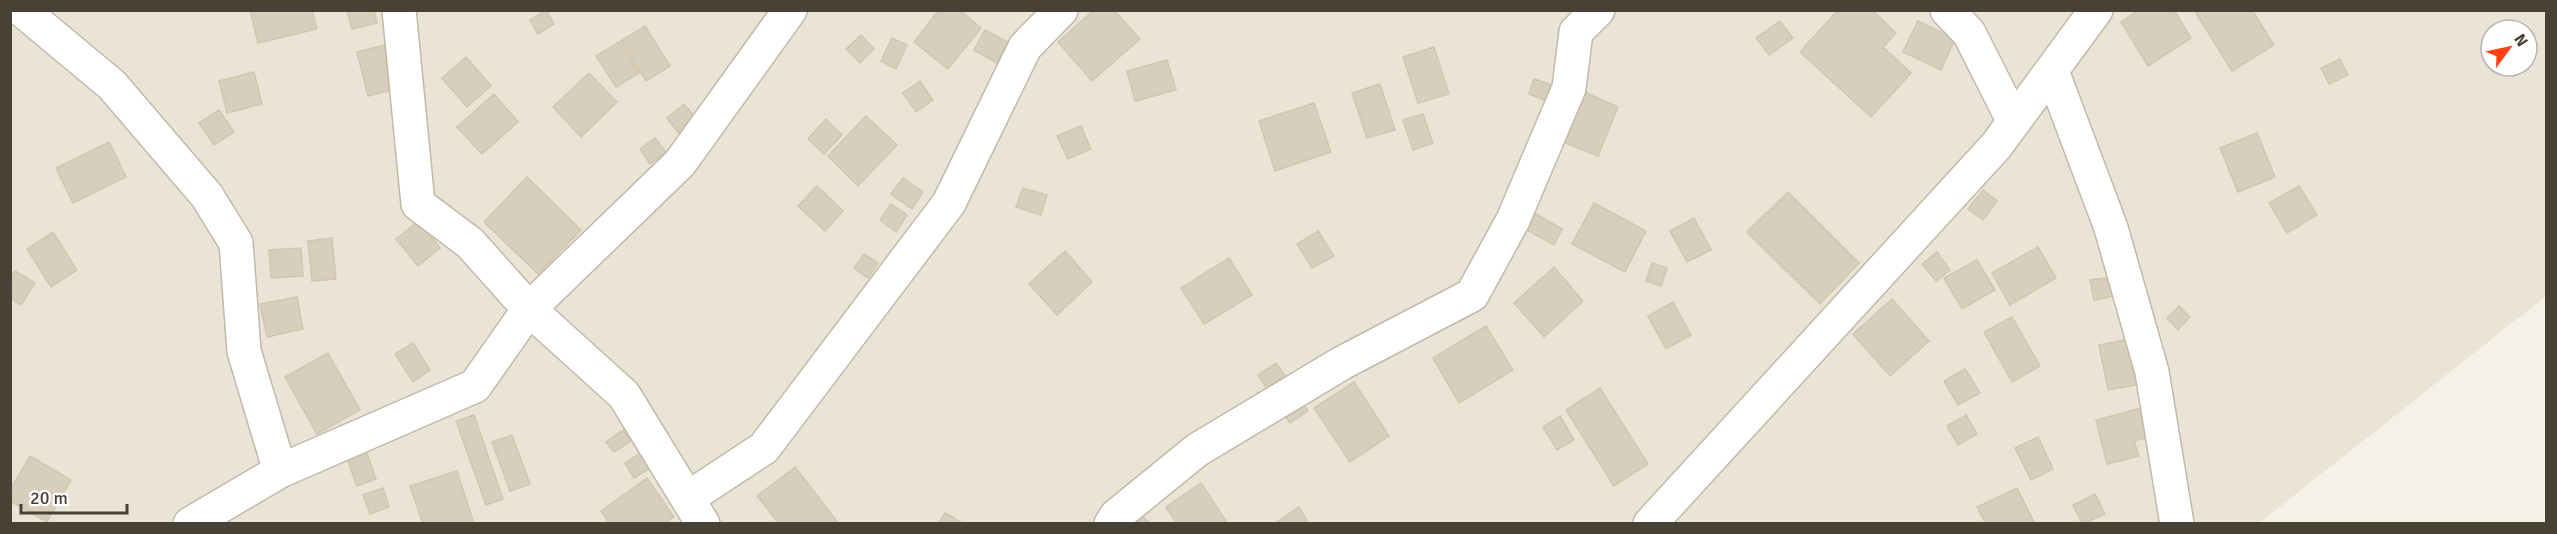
<svg xmlns="http://www.w3.org/2000/svg" width="2557" height="534" viewBox="0 0 2557 534" font-family="Signika,sans-serif">
<style>
.residential{fill:#e9e4d5;fill-rule:evenodd}
.building{fill:#d7cebc;stroke:#d2c6af;stroke-width:1.5}
.lines{fill:none;stroke-linecap:round;stroke-linejoin:round}
.street-casing{stroke:#c1baa9;stroke-width:36}
.street{stroke:#fff;stroke-width:33}
</style>
<rect width="100%" height="100%" fill="#f5f1e7"/>
<path class="residential" d="M10 11H2546V296L2259 523H11ZM2491 30H2527V66H2491Z"/>
<g class="building">
<path d="M250 10H312L317 29 258 43Z"/>
<path d="M347 10H374L377 23 352 29Z"/>
<path d="M546 10 554 24 538 34 530 20Z"/>
<path d="M939 10H960L981 28 948 69 914 42Z"/>
<path d="M1094 10H1114L1140 39 1092 81 1058 42Z"/>
<path d="M1838 10H1872L1896 33 1883 47 1911 73 1871 117 1800 52Z"/>
<path d="M2139 10H2174L2191 38 2148 66 2121 22Z"/>
<path d="M2194 10H2252L2274 45 2232 71Z"/>
<path d="M1780 21 1793 38 1769 55 1756 38Z"/>
<path d="M1918 21 1955 39 1941 70 1903 52Z"/>
<path d="M645 26 670 66 646 81 621 41Z"/>
<path d="M985 30 1008 42 997 63 974 50Z"/>
<path d="M861 35 874 49 860 63 846 49Z"/>
<path d="M892 38 907 45 896 69 881 61Z"/>
<path d="M619 42 639 73 616 87 596 56Z"/>
<path d="M385 45 396 89 368 96 357 52Z"/>
<path d="M1434 47 1449 94 1418 103 1403 57Z"/>
<path d="M466 57 491 86 467 107 442 78Z"/>
<path d="M2340 59 2348 75 2329 84 2321 68Z"/>
<path d="M1167 60 1176 90 1135 101 1127 71Z"/>
<path d="M254 72 262 104 227 113 219 81Z"/>
<path d="M589 73 617 102 581 137 553 107Z"/>
<path d="M1534 79 1553 85 1547 101 1529 94Z"/>
<path d="M920 81 933 100 916 112 903 93Z"/>
<path d="M1380 84 1395 130 1367 138 1352 93Z"/>
<path d="M1584 92 1618 107 1598 156 1563 142Z"/>
<path d="M494 94 518 122 482 154 457 127Z"/>
<path d="M1314 103 1331 152 1275 171 1259 121Z"/>
<path d="M684 104 698 121 681 136 667 118Z"/>
<path d="M219 110 234 132 214 145 199 123Z"/>
<path d="M1423 114 1433 143 1413 150 1403 120Z"/>
<path d="M866 116 897 145 858 186 828 156Z"/>
<path d="M826 119 842 135 824 154 808 139Z"/>
<path d="M1081 126 1091 149 1068 159 1057 136Z"/>
<path d="M2257 133 2275 177 2238 192 2220 148Z"/>
<path d="M655 138 666 152 650 164 640 149Z"/>
<path d="M109 142 126 177 73 203 56 168Z"/>
<path d="M527 177 581 230 538 274 484 222Z"/>
<path d="M903 178 923 192 912 209 891 194Z"/>
<path d="M817 186 843 211 825 231 798 206Z"/>
<path d="M2299 186 2317 215 2287 233 2269 203Z"/>
<path d="M1023 188 1047 195 1041 215 1016 207Z"/>
<path d="M1983 190 1997 201 1983 220 1968 209Z"/>
<path d="M1788 192 1859 263 1820 304 1747 232Z"/>
<path d="M1594 203 1646 231 1625 272 1572 244Z"/>
<path d="M891 204 907 215 896 232 880 220Z"/>
<path d="M1536 214 1562 229 1554 245 1527 230Z"/>
<path d="M1694 218 1711 250 1687 262 1670 231Z"/>
<path d="M418 221 440 248 418 266 396 239Z"/>
<path d="M1318 231 1334 256 1312 268 1297 244Z"/>
<path d="M53 232 77 270 51 287 27 249Z"/>
<path d="M332 238 336 279 312 281 308 241Z"/>
<path d="M2038 247 2056 278 2010 305 1992 273Z"/>
<path d="M301 248 303 276 271 278 269 250Z"/>
<path d="M1065 251 1092 282 1057 315 1029 284Z"/>
<path d="M1937 252 1950 270 1936 281 1922 264Z"/>
<path d="M864 254 878 263 868 278 854 268Z"/>
<path d="M1229 258 1252 295 1204 324 1181 288Z"/>
<path d="M1977 260 1995 290 1962 309 1944 278Z"/>
<path d="M1652 263 1667 268 1661 286 1646 281Z"/>
<path d="M1554 267 1583 301 1544 337 1514 303Z"/>
<path d="M15 271 35 283 21 305 10 298V278Z"/>
<path d="M2112 277 2115 296 2094 300 2090 280Z"/>
<path d="M297 297 303 329 267 337 260 304Z"/>
<path d="M1892 299 1929 341 1890 376 1853 334Z"/>
<path d="M1673 302 1691 335 1666 349 1648 316Z"/>
<path d="M2179 306 2190 317 2178 330 2167 318Z"/>
<path d="M2012 317 2040 366 2012 382 1984 332Z"/>
<path d="M1486 326 1513 370 1459 403 1433 358Z"/>
<path d="M2129 339 2137 385 2108 390 2099 345Z"/>
<path d="M413 343 430 370 413 382 395 354Z"/>
<path d="M328 353 360 410 317 434 285 377Z"/>
<path d="M1276 363 1286 377 1268 390 1258 375Z"/>
<path d="M1965 369 1980 393 1958 405 1944 381Z"/>
<path d="M1354 382 1389 436 1350 462 1314 408Z"/>
<path d="M1600 388 1648 464 1614 486 1566 410Z"/>
<path d="M1299 398 1308 411 1290 423 1281 410Z"/>
<path d="M2149 406 2157 435 2134 441 2139 456 2107 464 2096 420Z"/>
<path d="M474 415 503 499 486 505 456 421Z"/>
<path d="M1966 415 1977 434 1958 445 1947 426Z"/>
<path d="M1560 416 1574 440 1557 450 1543 427Z"/>
<path d="M623 430 631 441 614 452 606 442Z"/>
<path d="M512 435 530 484 510 491 492 442Z"/>
<path d="M2038 437 2053 469 2031 480 2015 448Z"/>
<path d="M645 450 655 465 634 478 625 463Z"/>
<path d="M366 451 376 479 357 486 347 459Z"/>
<path d="M30 456 71 480 47 522 10 501V490Z"/>
<path d="M795 467 839 524H779L757 496Z"/>
<path d="M457 471 474 524H423L410 486Z"/>
<path d="M647 478 674 517 664 524H610L601 511Z"/>
<path d="M1201 483 1228 524H1177L1166 507Z"/>
<path d="M383 488 389 507 370 514 363 495Z"/>
<path d="M2017 488 2035 524H1986L1977 507Z"/>
<path d="M2095 494 2105 514 2082 524 2073 505Z"/>
<path d="M1299 507 1309 524H1274Z"/>
<path d="M945 513 964 524H938Z"/>
<path d="M1141 515 1151 524H1133Z"/>
</g>
<g class="lines">
<g class="street-casing">
<g id="street">
<path d="M22 10 112 85 207 196 236 243 244 351 280 471"/>
<path d="M399 10 418 204 470 243 529 309 624 395 703 524"/>
<path d="M1947 10 1969 33 2014 122"/>
<path d="M2052 71 2111 228 2152 372 2177 524"/>
<path d="M688 498 764 448 949 203 1025 47 1061 10"/>
<path d="M190 524 280 471 475 386 529 309 680 163 790 10"/>
<path d="M1111 524 1116 516 1197 450 1342 363 1472 295 1513 220 1569 88 1576 32 1598 10"/>
<path d="M1650 524 1996 146 2096 10"/>
</g>
</g>
<use href="#street" class="street"/>
</g>
<rect width="2557" height="534" fill="none" stroke="#484236" stroke-width="24"/>
<g transform="translate(2509 48) rotate(57)"><circle r="28" fill="#ffffff" stroke="#b6b3af" stroke-width="1.5"/>
<path d="M0-4.5L10 22L0 15L-10 22Z" fill="#ff4214"/>
<text y="-9" font-size="16" font-weight="bold" text-anchor="middle" fill="#484236">N</text>
</g>
<path d="M21 504v9h106v-9" fill="none" stroke="#484236" stroke-width="3"/>
<text x="30" y="504" font-size="18" fill="#484236" stroke="#ffffff" stroke-width="4.5" paint-order="stroke">20 m</text>
</svg>
